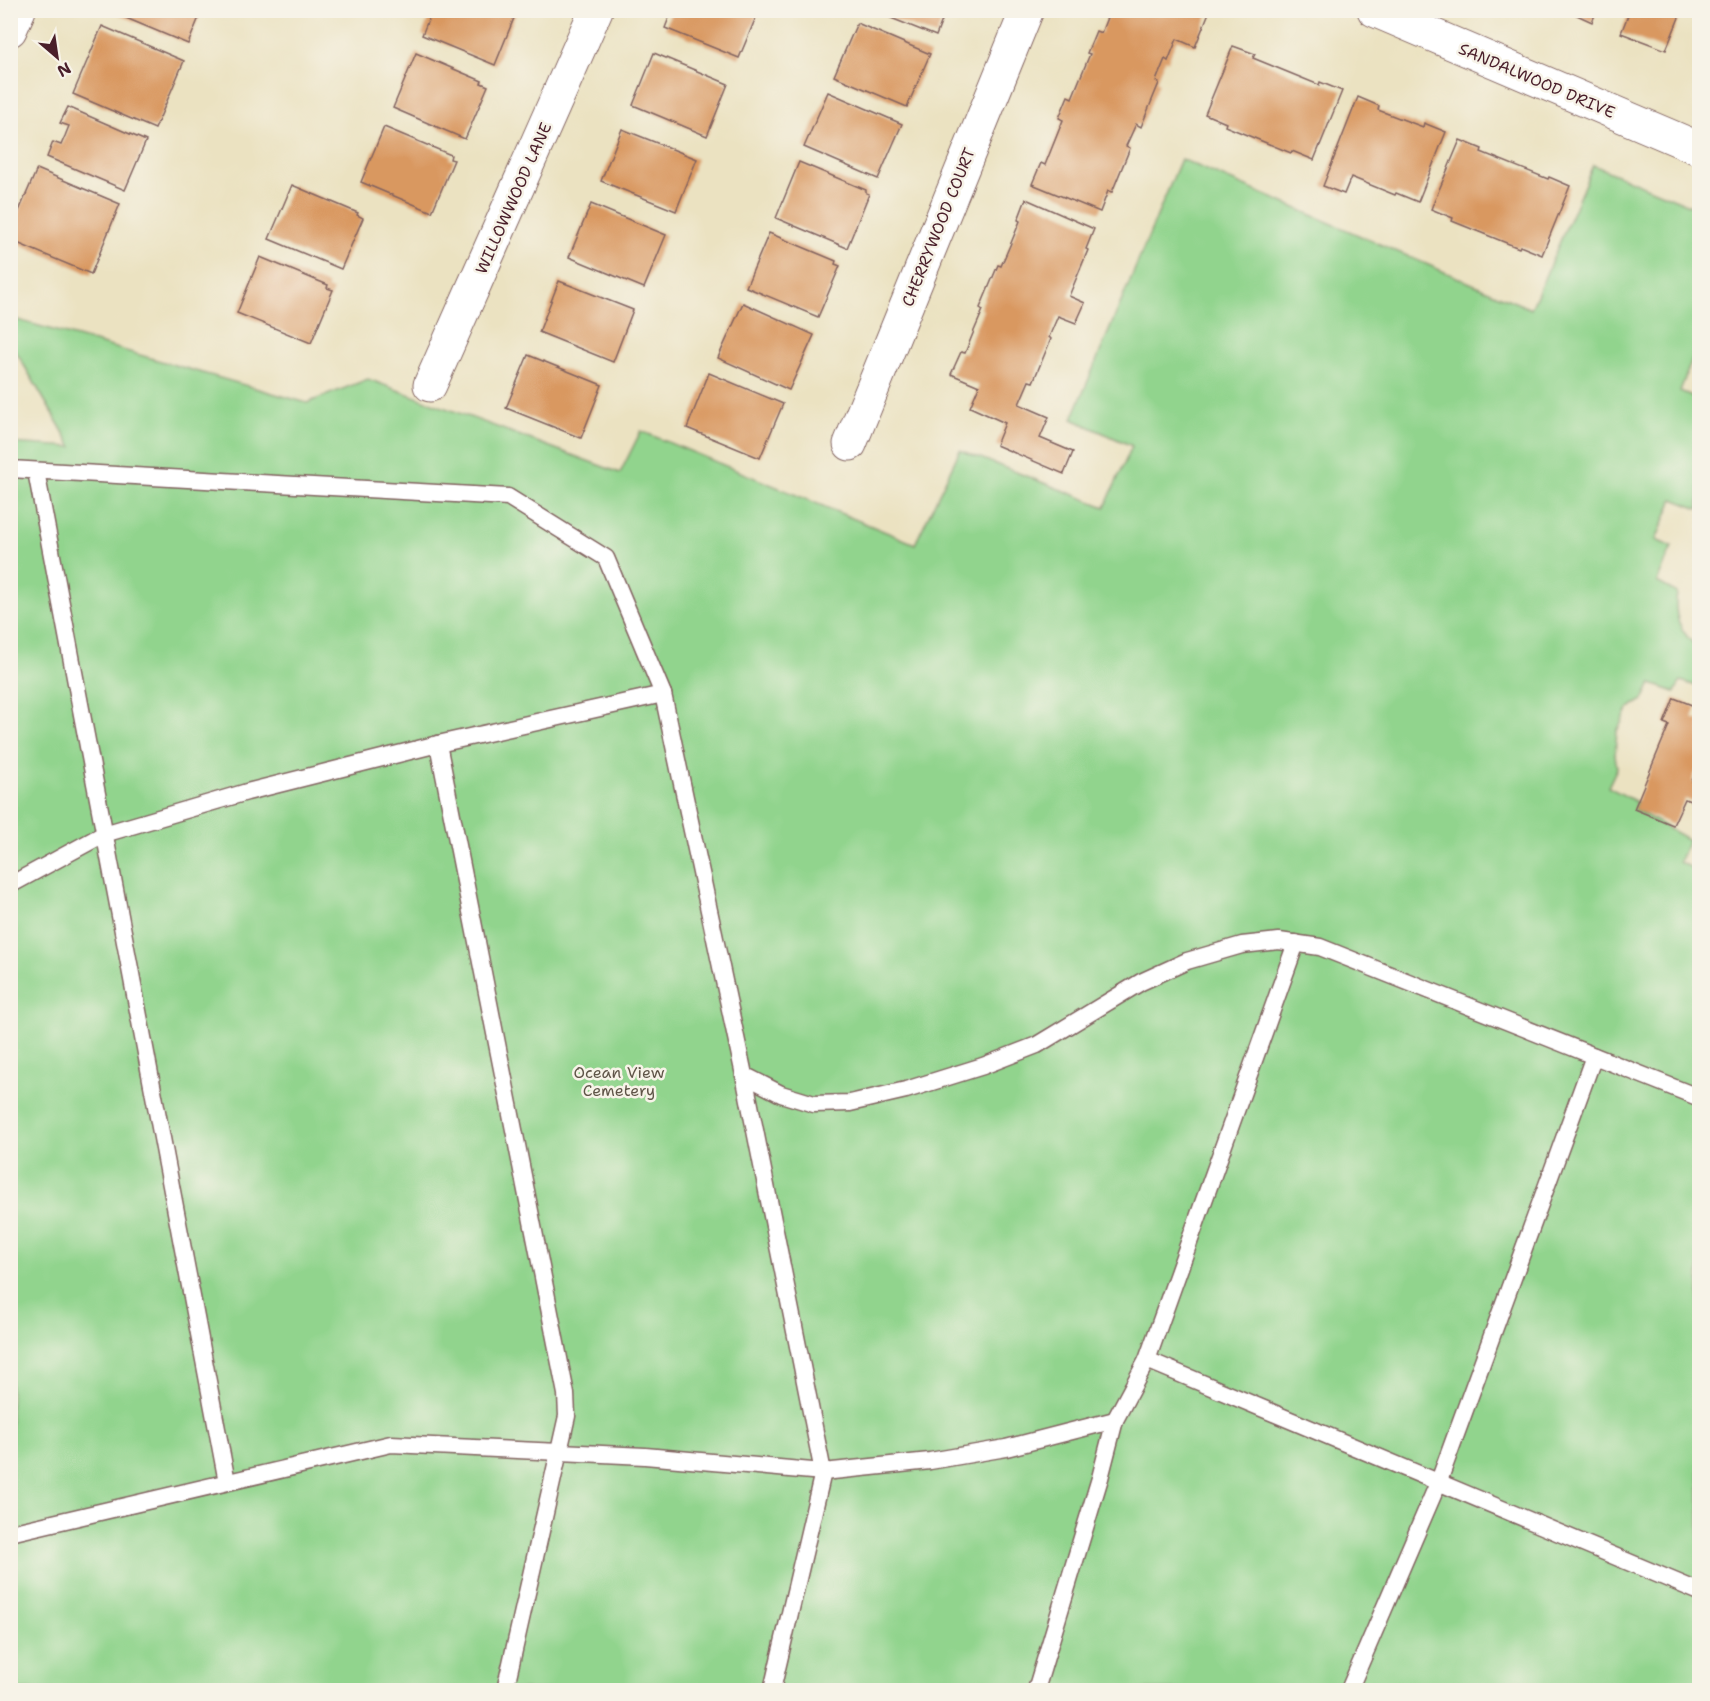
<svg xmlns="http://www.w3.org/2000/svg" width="1710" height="1701" viewBox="0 0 1710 1701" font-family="'Shantell Sans',sans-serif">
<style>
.green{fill:#91d48d;stroke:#6e7a5c;stroke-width:1.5}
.building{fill:#d99860}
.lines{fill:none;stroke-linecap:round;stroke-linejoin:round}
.service-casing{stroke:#826360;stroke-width:19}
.minor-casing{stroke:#826360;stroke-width:35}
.service{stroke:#fff;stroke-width:16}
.minor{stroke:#fff;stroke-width:33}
.labels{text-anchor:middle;stroke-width:5;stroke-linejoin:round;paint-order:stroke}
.street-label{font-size:16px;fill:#4a1f2b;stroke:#f7f3e8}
.park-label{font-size:16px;fill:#5f5548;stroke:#f7f3e8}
</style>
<rect width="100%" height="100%" fill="#f7f3e8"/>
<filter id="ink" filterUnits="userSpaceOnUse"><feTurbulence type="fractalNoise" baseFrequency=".0167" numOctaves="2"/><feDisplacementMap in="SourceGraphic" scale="12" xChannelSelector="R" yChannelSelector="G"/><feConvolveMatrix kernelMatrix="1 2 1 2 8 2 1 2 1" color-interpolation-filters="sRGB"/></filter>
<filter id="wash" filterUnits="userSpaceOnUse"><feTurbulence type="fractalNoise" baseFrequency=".008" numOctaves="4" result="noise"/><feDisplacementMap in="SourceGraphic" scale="24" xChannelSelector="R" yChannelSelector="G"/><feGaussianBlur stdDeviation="1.35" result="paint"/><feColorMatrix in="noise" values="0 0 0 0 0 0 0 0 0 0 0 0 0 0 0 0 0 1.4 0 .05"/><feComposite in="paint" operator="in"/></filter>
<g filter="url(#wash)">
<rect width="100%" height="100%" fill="#ebe2c1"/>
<path class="green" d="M1181 159 1531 309 1593 165 1699 209V341L1680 391 1699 399V509L1673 499 1656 540 1672 547 1657 582 1677 593C1673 618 1681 633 1699 649V687L1681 681 1675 692 1651 684 1643 700 1629 708 1617 731 1615 755 1617 768 1608 787 1637 802 1634 809 1689 840 1679 862 1699 871V1690H11L10 443 72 447 11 343V318L307 403 368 379 620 473 641 431 915 544 960 450 1105 507 1132 446 1072 419Z"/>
<g id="blocks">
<g class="building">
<path d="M107 10H202L188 44Z"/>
<path d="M432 10H511L516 13 495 65 422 35Z"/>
<path d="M672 10H759L739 58 665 28Z"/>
<path d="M871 10H946L936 36Z"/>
<path d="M1110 10H1210L1195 47 1177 39 1168 61 1165 59 1156 81 1159 83 1141 127 1136 124 1126 146 1130 148 1112 192 1108 191 1100 212 1032 184 1041 163 1045 165 1063 120 1059 118 1068 96 1072 98 1090 54 1087 53 1096 31 1101 33Z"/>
<path d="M1566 10H1597L1592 22Z"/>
<path d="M1630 10H1682L1666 50 1621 33Z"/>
<path d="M857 23 930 54 907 107 834 76Z"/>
<path d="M102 26 184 61 155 129 73 94Z"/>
<path d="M1233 46 1255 54 1253 58 1319 85 1320 82 1342 91 1314 160 1292 151 1291 153 1225 126 1226 123 1205 114Z"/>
<path d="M416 53 482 81 481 83 488 86 465 139 393 108Z"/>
<path d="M654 53 728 84 707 136 633 105Z"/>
<path d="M828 92 902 124 878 179 804 147Z"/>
<path d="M1358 97 1379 106 1378 110 1399 118 1423 127 1424 123 1446 132 1418 202 1396 193 1395 195 1351 177 1344 194 1323 186Z"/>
<path d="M68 107 146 141 125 190 47 157 53 142 61 145 65 136 69 126 60 123Z"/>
<path d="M384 127 451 155 450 159 454 160 432 212 361 182Z"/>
<path d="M622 129 697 159 676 211 601 181Z"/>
<path d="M1460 140 1482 149 1481 152 1548 179 1549 177 1570 186 1542 255 1520 246 1519 248 1452 221 1453 218 1431 209Z"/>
<path d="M799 162 866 190V193L869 194 847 248 776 218Z"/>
<path d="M37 169 120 204 91 274 10 240V232Z"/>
<path d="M292 185 358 213 357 215 363 218 341 269 269 239Z"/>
<path d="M1026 199 1094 229 1086 249 1088 250 1069 296 1085 303 1076 323 1058 316 1049 337 1051 339 1033 382 1029 381 1019 404 1049 417 1040 438 1073 452 1064 474 996 445 1005 423 970 407 979 386 951 374 961 352 965 353 974 331 983 310 980 308 998 265 1001 266 1011 243 1020 221 1018 220Z"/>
<path d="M591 204 666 235 644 288 569 257Z"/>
<path d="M769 233 836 261 835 264 840 266 818 317 746 287Z"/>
<path d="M260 257 328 285 327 288 333 290 311 343 237 313Z"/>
<path d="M559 281 633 310 613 362 539 332Z"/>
<path d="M743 303 814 335 789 390 718 358Z"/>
<path d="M528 355 602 385 581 438 506 408Z"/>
<path d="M709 373 783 404 760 458 687 428Z"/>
<path d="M1674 698 1697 707 1693 718 1700 721V762L1692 781 1700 785 1693 802 1685 799 1673 825 1634 809 1669 725 1664 723Z"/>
</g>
</g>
</g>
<g filter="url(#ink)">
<use href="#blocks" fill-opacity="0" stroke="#826360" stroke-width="1.5"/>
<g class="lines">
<g class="service-casing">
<g id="service">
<path d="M10 469 508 497 606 558 663 694 744 1075 823 1472 772 1690"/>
<path d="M36 471 227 1482"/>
<path d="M438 744 566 1394 567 1416 505 1690"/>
<path d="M10 885 104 834 247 792 438 744 663 694"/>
<path d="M744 1075 781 1094 814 1104 850 1103 906 1090 983 1066 1037 1045 1141 982 1187 961 1242 945 1279 941 1320 947 1700 1098"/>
<path d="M1147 1360 1700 1592"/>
<path d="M10 1533 391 1444 645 1456 823 1472 930 1461 1006 1448 1115 1420"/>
<path d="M1036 1690 1100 1478 1115 1420 1147 1360 1296 943"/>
<path d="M1349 1690 1439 1481 1594 1056"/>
</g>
</g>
<g class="minor-casing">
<g id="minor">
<path d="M1374 10 1700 149"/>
<path d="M10 30 19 10"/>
<path d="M430 385 596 10"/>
<path d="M850 444 1027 10"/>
</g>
</g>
<use href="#service" class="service"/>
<use href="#minor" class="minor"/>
</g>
</g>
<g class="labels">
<g class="street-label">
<text transform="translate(1537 80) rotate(23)" y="6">SANDALWOOD DRIVE</text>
<text transform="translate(513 198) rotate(-66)" y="6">WILLOWWOOD LANE</text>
<text transform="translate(938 227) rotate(-68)" y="6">CHERRYWOOD COURT</text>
</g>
<g class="park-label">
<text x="619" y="1078">Ocean View<tspan x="619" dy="18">Cemetery</tspan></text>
</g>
</g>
<rect width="1710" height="1701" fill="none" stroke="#f7f3e8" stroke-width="36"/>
<g transform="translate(57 57) rotate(151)" stroke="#f7f3e8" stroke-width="4.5" paint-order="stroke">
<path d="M0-4.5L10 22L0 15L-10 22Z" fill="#4a1f2b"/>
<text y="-9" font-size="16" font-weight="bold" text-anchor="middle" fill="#4a1f2b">N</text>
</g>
</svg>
